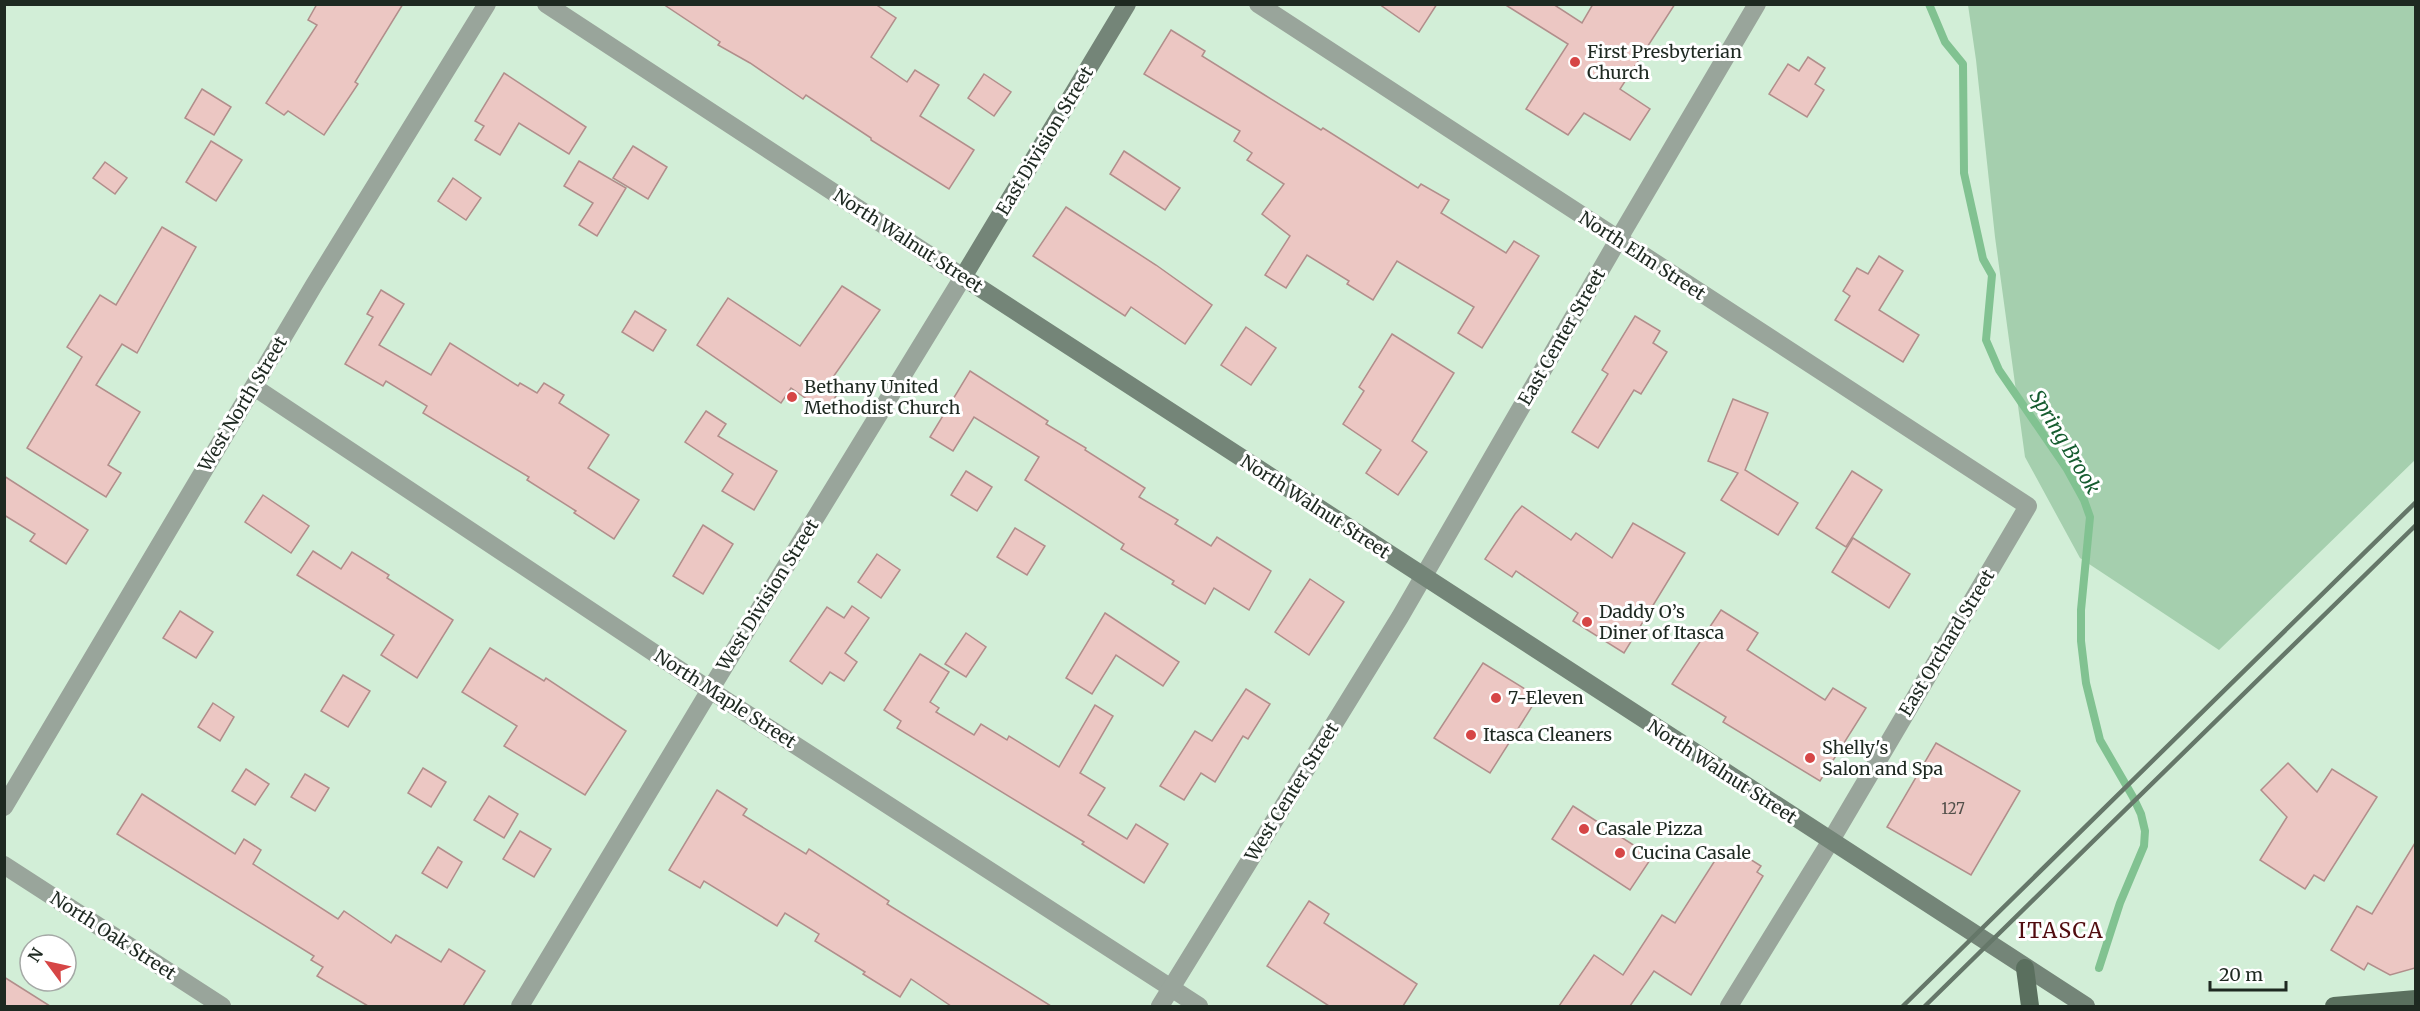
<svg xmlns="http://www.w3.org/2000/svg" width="2420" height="1011" viewBox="0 0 2420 1011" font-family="Merriweather,serif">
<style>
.green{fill:#a5cfae}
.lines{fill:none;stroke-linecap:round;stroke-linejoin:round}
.stream{stroke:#81c291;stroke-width:8}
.building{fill:#ecc7c3;stroke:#b18e8b;stroke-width:1.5}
.street{stroke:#99a59b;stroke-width:18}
.secondary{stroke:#748578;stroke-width:18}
.primary{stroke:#5a6f5e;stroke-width:18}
.rail{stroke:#657769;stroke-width:4.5}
.poi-dot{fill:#d64646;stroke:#fff;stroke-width:2}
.labels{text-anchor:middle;stroke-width:6;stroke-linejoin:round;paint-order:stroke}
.number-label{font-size:15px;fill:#52504a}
.poi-label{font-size:18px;fill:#1e2921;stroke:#fff;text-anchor:start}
.street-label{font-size:18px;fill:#1e2921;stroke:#fff}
.water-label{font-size:20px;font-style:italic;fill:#155c2f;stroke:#fff}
.quarter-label{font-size:21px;letter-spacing:1.5px;fill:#510c0f;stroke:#fff}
</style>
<rect width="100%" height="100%" fill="#d2eed7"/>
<path class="green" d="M1968 5H2415V460L2219 650 2080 558 2025 457 1995 237 1976 60Z"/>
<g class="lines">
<path class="stream" d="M1929 4 1945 42 1963 64 1964 173 1983 259 1992 275 1986 340 1999 370 2067 469 2084 500 2090 517 2081 610V641L2086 683 2100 740 2133 797 2141 814 2145 831 2144 846 2120 903 2099 968"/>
</g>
<g class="building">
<path d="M317 4H403L355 82 358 84 324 135 288 111 284 115 266 103 317 25 308 20Z"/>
<path d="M663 4H875L896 18 871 57 907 82 915 70 939 85 920 116 974 150 949 189 871 140V138L806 95 803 99 750 63 718 45 720 42Z"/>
<path d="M1379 4H1437L1419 32Z"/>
<path d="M1504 4H1553L1582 23 1593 4H1675L1620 89 1650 109 1630 140 1584 113 1568 135 1526 109 1568 44Z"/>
<path d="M1171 30 1205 51 1202 56 1263 94 1321 130 1323 128 1418 188 1421 184 1449 200 1441 213 1506 253 1514 241 1539 256 1482 348 1458 333 1474 307 1397 261 1373 300 1347 284 1349 281 1307 255 1286 288 1265 275 1290 236 1262 214 1284 184 1247 160 1252 153 1234 141 1240 131 1144 74Z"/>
<path d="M1808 57 1825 68 1815 84 1824 90 1807 117 1769 94 1788 64 1799 71Z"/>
<path d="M504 73 586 127 569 154 519 123 500 155 475 140 484 126 475 121Z"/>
<path d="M984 74 1011 92 994 116 968 98Z"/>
<path d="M202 89 231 107 214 135 185 118Z"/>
<path d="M211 141 242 160 216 201 186 182Z"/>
<path d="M633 146 667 167 648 199 613 178Z"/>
<path d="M1124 151 1180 188 1165 210 1110 174Z"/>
<path d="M579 161 626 188 597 236 579 225 593 203 564 186Z"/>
<path d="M105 162 127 178 115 194 93 178Z"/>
<path d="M453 178 481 198 466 220 438 201Z"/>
<path d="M1066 207 1156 265 1212 305 1185 344 1131 307 1125 316 1033 256Z"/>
<path d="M162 227 196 247 137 353 122 344 96 385 140 412 108 465 121 473 106 497 27 448 82 357 67 347 100 295 116 305Z"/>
<path d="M1879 256 1903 271 1879 310 1919 335 1903 362 1835 320 1850 296 1843 291 1857 268 1868 274Z"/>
<path d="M842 286 880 310 831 380 843 386 825 412 791 388 781 403 697 345 728 298 800 346Z"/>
<path d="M381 290 404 304 379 345 431 375 450 343 518 386 520 383 537 393 544 383 564 395 559 403 609 435 588 468 639 500 614 539 574 513 576 511 527 480 529 477 423 413 427 406 386 381 383 386 345 364 373 317 367 314Z"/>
<path d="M635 311 666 330 653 351 622 332Z"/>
<path d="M1635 316 1660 331 1653 343 1667 352 1641 394 1634 390 1598 448 1572 432 1608 374 1602 370Z"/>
<path d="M1246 327 1276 348 1251 385 1221 365Z"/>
<path d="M1392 334 1454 373 1412 441 1427 452 1398 495 1366 473 1381 450 1343 424 1364 391 1359 387Z"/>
<path d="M970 371 1048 421 1046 424 1086 448 1085 450 1145 488 1139 497 1178 520 1175 524 1211 546 1217 537 1271 571 1249 610 1214 588 1205 604 1172 584 1174 581 1121 549 1124 544 1025 480 1039 457 974 417 953 451 930 437Z"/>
<path d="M1733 399 1768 413 1745 470 1798 503 1778 535 1721 500 1738 473 1708 461Z"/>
<path d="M706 411 726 424 718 436 777 471 754 510 722 491 733 474 685 442Z"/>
<path d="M966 471 992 487 977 511 951 495Z"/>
<path d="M1852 471 1882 490 1846 547 1816 528Z"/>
<path d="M4 476 88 530 66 564 30 541 35 534 4 515Z"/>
<path d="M263 495 309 526 291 553 245 522Z"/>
<path d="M1522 506 1571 540 1576 533 1612 558 1633 523 1685 553 1624 653 1573 621 1578 613 1516 571 1512 577 1485 559 1515 514Z"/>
<path d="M703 525 733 544 703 594 673 576Z"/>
<path d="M1015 528 1045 546 1027 575 997 557Z"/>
<path d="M1853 538 1910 574 1889 608 1832 572Z"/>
<path d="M313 551 341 569 352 552 389 575 387 578 453 620 417 678 381 655 394 635 297 575Z"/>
<path d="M877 554 900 570 881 598 858 582Z"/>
<path d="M1310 579 1344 602 1309 655 1275 632Z"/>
<path d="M852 606 869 618 845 653 857 662 844 681 830 672 822 684 790 661 827 607 844 618Z"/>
<path d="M1721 610 1758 633 1747 650 1825 700 1833 688 1866 708 1820 781 1723 722 1726 717 1672 684Z"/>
<path d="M180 611 213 632 196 658 163 638Z"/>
<path d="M1105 613 1179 662 1163 686 1116 655 1092 694 1066 678Z"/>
<path d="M966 633 986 647 966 677 945 664Z"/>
<path d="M490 648 544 681 546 678 626 731 585 795 504 746 517 726 462 692Z"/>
<path d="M920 654 949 672 930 702 939 708 936 712 974 735 981 724 1007 740 1009 736 1059 767 1095 705 1113 716 1080 773 1105 788 1088 815 1127 839 1136 824 1168 844 1144 883 1082 844 1084 842 897 728 901 721 884 710Z"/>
<path d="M1483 663 1538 697 1490 773 1434 738Z"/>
<path d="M343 675 370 691 348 727 321 711Z"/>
<path d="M1246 689 1270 704 1248 739 1243 736 1215 782 1201 773 1184 800 1160 786 1195 731 1212 741Z"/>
<path d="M213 703 234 717 220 741 198 727Z"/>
<path d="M1936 743 2020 791 1971 875 1887 827Z"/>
<path d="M2288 763 2317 792 2332 769 2377 797 2324 881 2314 875 2305 889 2260 860 2287 817 2261 790Z"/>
<path d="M423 768 446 782 431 807 408 793Z"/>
<path d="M246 769 269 784 255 805 232 791Z"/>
<path d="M305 774 329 788 315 811 291 797Z"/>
<path d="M717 790 747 809 743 815 806 854 809 849 889 901 887 904 1051 1006H951L911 979 900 997 863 974 865 972 815 941 819 934 785 913 777 926 704 881 700 888 669 870Z"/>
<path d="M142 794 235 854 244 839 261 850 253 864 338 919 344 911 391 943 396 935 441 962 449 949 485 971 463 1006H368L317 976 323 967 311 960 314 956 117 834Z"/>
<path d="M489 796 518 814 504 838 474 820Z"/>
<path d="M1573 806 1652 857 1630 890 1552 839Z"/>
<path d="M520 831 551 849 534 877 503 859Z"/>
<path d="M2415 843V968L2390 975 2368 963 2364 970 2331 950 2357 906 2372 914Z"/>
<path d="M438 847 462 862 447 888 422 873Z"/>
<path d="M1721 851 1738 861 1742 854 1761 866 1757 872 1763 876 1691 995 1654 971 1630 1006H1559L1594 955 1623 975 1662 915 1675 923Z"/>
<path d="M1309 901 1329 914 1324 923 1417 984 1403 1006H1329L1267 966Z"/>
<path d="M4 977 50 1006H4Z"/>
</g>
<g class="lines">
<g class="street">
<path d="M1258 4 2028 506 1830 842 1729 1006"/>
<path d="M254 387 710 690 1199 1006"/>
<path d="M4 807 314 285 487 4"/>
<path d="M4 865 222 1006"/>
<path d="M520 1006 710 690 963 277 546 4"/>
<path d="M1160 1006 1400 617 1618 240 1757 4"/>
</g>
<path class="secondary" d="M1127 4 963 277 2086 1006"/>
<g class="primary">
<path d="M2025 968 2030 1006"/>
<path d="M2334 1006 2416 999"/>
</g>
<g class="rail">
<path d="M1903 1006 2416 502"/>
<path d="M1925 1006 2416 525"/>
</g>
</g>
<g class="poi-dot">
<circle cx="1575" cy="62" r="6"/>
<circle cx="792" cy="397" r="6"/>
<circle cx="1587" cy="622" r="6"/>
<circle cx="1496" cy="698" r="6"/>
<circle cx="1471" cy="735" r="6"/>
<circle cx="1810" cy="758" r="6"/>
<circle cx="1584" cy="829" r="6"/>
<circle cx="1620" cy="853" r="6"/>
</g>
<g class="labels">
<g class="number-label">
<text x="1953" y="814">127</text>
</g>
<g class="poi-label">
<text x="1587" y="58">First Presbyterian<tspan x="1587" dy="21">Church</tspan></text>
<text x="804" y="393">Bethany United<tspan x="804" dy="21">Methodist Church</tspan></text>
<text x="1599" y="618">Daddy O’s<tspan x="1599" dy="21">Diner of Itasca</tspan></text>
<text x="1508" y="704">7-Eleven</text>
<text x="1483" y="741">Itasca Cleaners</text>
<text x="1822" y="754">Shelly's<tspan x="1822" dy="21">Salon and Spa</tspan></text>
<text x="1596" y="835">Casale Pizza</text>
<text x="1632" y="859">Cucina Casale</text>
</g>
<g class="street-label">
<text transform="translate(1045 141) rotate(-59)" y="6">East Division Street</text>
<text transform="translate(908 241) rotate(33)" y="6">North Walnut Street</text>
<text transform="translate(1642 256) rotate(33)" y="6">North Elm Street</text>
<text transform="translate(1562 337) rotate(-60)" y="6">East Center Street</text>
<text transform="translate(243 404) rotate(-59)" y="6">West North Street</text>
<text transform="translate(1315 507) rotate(33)" y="6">North Walnut Street</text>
<text transform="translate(768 595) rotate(-58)" y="6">West Division Street</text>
<text transform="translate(1947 643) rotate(-59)" y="6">East Orchard Street</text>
<text transform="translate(725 699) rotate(33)" y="6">North Maple Street</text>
<text transform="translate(1722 772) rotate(33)" y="6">North Walnut Street</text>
<text transform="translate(1292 792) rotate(-58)" y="6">West Center Street</text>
<text transform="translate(113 936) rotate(33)" y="6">North Oak Street</text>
</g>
<g class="water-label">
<text transform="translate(2065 442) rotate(59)" y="7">Spring Brook</text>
</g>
<g class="quarter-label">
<text x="2061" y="938">ITASCA</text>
</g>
</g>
<rect width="2420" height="1011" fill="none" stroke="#1e2921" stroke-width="12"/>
<g transform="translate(48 963) rotate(303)"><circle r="28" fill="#ffffff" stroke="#a5a9a6" stroke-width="1.5"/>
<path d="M0-4.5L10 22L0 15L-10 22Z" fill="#d64646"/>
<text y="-9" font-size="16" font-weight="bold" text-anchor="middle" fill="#1e2921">N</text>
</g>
<path d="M2210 981v9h76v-9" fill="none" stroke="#1e2921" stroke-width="3"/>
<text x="2219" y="981" font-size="18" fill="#1e2921" stroke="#ffffff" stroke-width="4.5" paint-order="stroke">20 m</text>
</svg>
